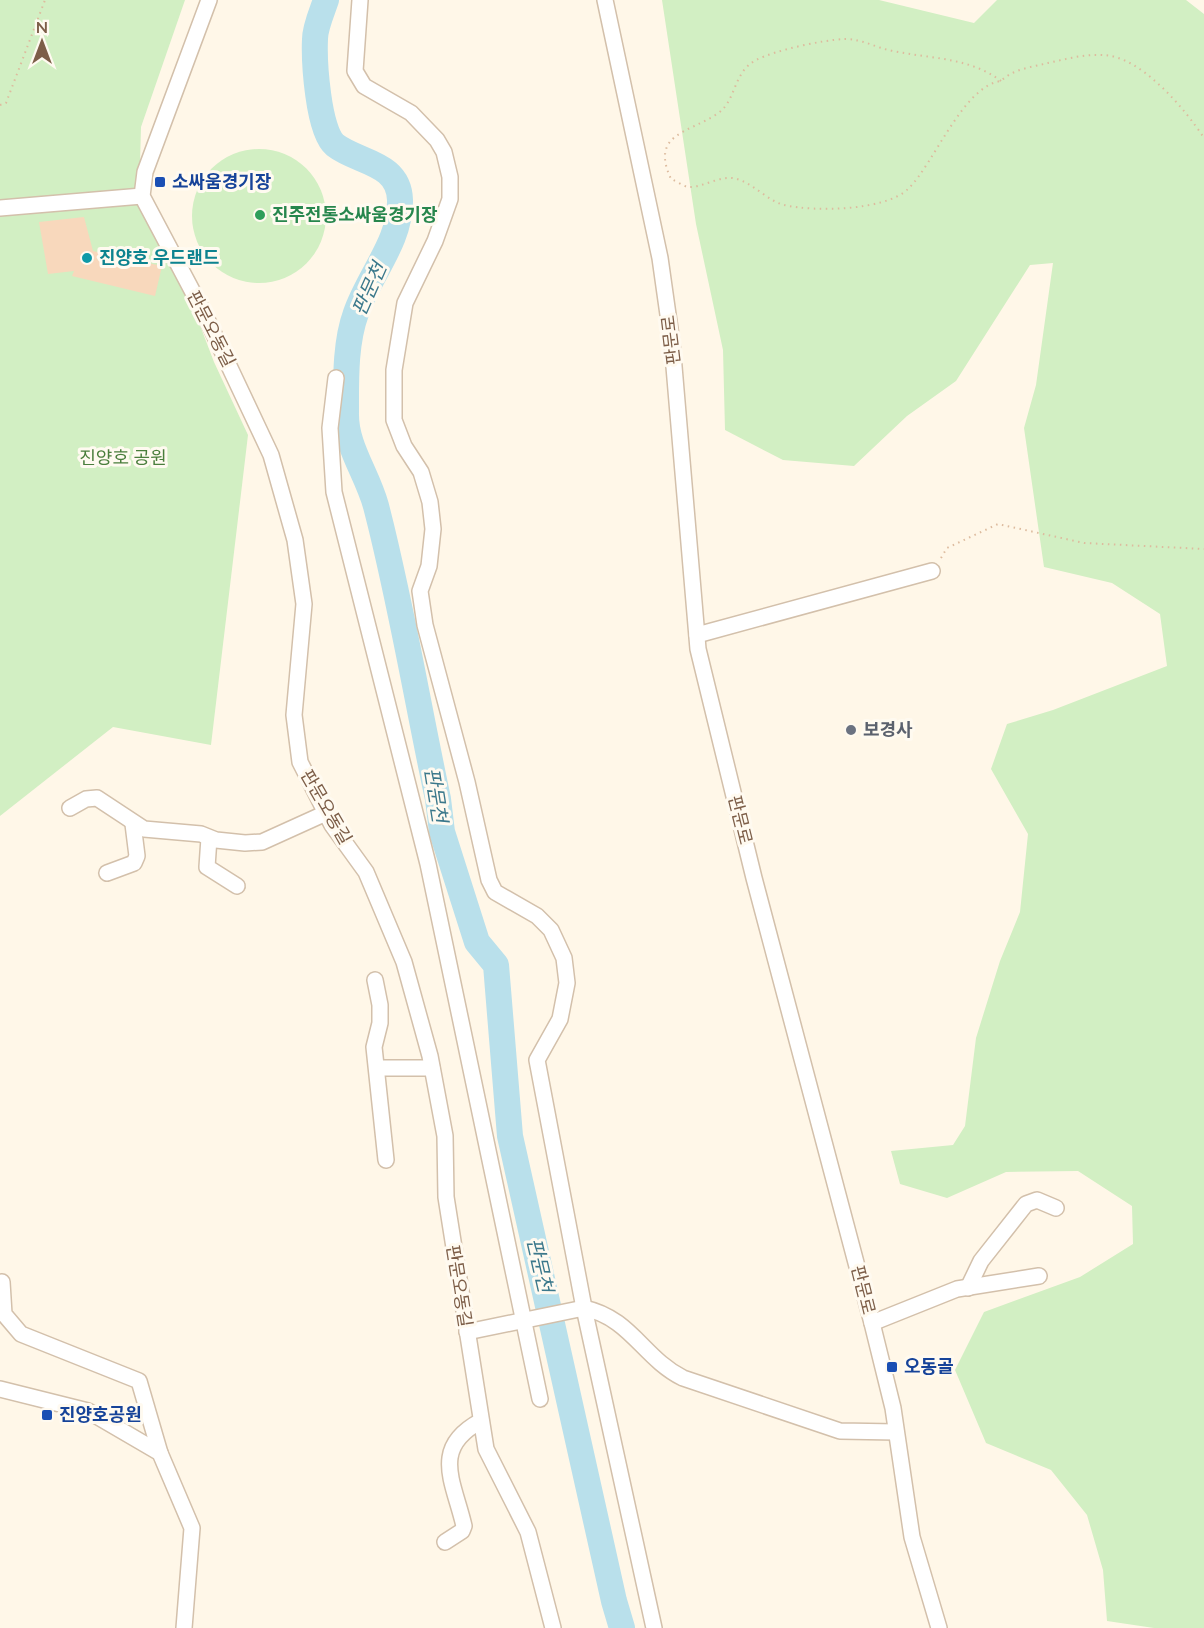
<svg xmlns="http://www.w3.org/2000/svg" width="1204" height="1628" viewBox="0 0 1204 1628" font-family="Lato,'Noto Sans KR',sans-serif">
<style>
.green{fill:#d2efc3}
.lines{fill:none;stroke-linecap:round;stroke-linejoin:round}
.river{stroke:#b9e0eb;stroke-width:26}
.building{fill:#f8d8bc}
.minor-casing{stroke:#d3c0ab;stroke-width:18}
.path{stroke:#ddbb9e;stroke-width:2;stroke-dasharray:1.5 4.5;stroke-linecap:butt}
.minor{stroke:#fff;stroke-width:15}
.transit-dot{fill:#1a4fb4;stroke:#fffaf0;stroke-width:2}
.leisure-dot{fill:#2e9e5b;stroke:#fffaf0;stroke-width:2}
.culture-dot{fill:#0f9aa8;stroke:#fffaf0;stroke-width:2}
.worship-dot{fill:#6b7280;stroke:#fffaf0;stroke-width:2}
.labels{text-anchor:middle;stroke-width:6;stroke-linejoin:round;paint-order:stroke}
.transit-label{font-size:18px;font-weight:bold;fill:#164399;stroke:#fffaf0;text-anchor:start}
.leisure-label{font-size:18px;font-weight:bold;fill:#27864d;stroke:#fffaf0;text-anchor:start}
.culture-label{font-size:18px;font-weight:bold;fill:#0d838f;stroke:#fffaf0;text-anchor:start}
.street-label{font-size:18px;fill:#7d5e48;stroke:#fffaf0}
.park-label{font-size:18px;fill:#4a7e3c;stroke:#fffaf0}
.worship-label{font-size:18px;font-weight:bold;fill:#5b616d;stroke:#fffaf0;text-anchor:start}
.water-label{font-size:20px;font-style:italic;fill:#3b788b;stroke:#fffaf0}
</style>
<rect width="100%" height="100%" fill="#fff7e8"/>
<g class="green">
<path d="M0 0H185L141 127 139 200 188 294 214 362 248 435 211 745 113 727 0 816Z"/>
<path d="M662 0H879L974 23 997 0H1186L1204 14V1628H1154L1107 1621 1103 1570 1087 1515 1051 1470 986 1443 955 1370 984 1312 1080 1277 1133 1244 1132 1206 1078 1171 1006 1172 947 1198 900 1184 891 1151 953 1145 965 1126 976 1038 1000 961 1020 912 1028 834 991 769 1007 724 1053 710 1167 666 1160 614 1112 583 1044 567 1024 428 1036 385 1053 263 1030 265 956 381 907 416 854 466 783 460 725 430 723 350 696 224Z"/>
<circle cx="259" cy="216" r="67"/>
</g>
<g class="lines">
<path class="river" d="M326 0C322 12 315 27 315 39 314 61 318 131 335 145 358 163 399 162 400 200 401 241 369 275 356 313 345 343 346 380 346 412 345 446 367 473 376 506 401 602 417 701 438 799L442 832 477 942 496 965 510 1136 614 1601 622 1628"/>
</g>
<path class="building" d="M84 217 93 251 162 266 155 296 72 276 74 271 48 274 39 222Z"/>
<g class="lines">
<g class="minor-casing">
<g id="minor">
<path d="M209 0 145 172 142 196 205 315 271 455 295 540 304 604 294 715 300 762 332 825 366 872 404 962 430 1056 445 1136 446 1197 486 1449 528 1532 553 1628"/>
<path d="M360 0 355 71 364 86 411 113 437 140 444 152 450 177V199L435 241 405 303 394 370V420L404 446 421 472 430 502 433 529 429 566 420 591 425 625 467 782 489 880 495 892 537 916 551 930 564 958 567 983 560 1019 537 1060 584 1308 654 1628"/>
<path d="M605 0 660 258 672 343 698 649 754 878 872 1323 893 1408 912 1537 939 1628"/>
<path d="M0 208 142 196"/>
<path d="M336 378 330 428 334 492 428 864 540 1399"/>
<path d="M697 635 932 571"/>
<path d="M70 808 86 799 97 798 144 829 201 834 216 840 245 843 262 842 326 813"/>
<path d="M209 838 207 867 237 886"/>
<path d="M107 873 134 863 137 856 133 824"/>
<path d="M375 980 380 1005V1023L374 1047 386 1160"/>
<path d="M378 1068H432"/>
<path d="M2 1282 4 1314 21 1334 139 1381 160 1453"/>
<path d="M968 1288 981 1261 1026 1204 1037 1200 1056 1208"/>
<path d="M872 1323 957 1289 1039 1276"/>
<path d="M467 1332 584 1308C631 1318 643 1358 683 1378L840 1431 896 1432"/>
<path d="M0 1389 88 1411 160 1453 192 1528 184 1628"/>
<path d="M445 1542 462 1531 464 1526C454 1482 430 1448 481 1421"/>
</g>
</g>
<g class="path">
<path d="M1001 81C969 57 931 59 893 51 876 48 863 39 845 39 822 40 776 50 756 60 732 73 737 101 717 114 688 133 650 134 671 179 676 181 683 186 688 187 703 188 721 174 737 179 754 184 768 201 784 205 814 212 885 211 908 189 934 164 963 86 1001 81 1013 69 1032 67 1048 63 1066 59 1084 54 1103 55 1141 56 1185 109 1204 138"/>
<path d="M0 105 6 103 45 0"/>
<path d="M941 558 947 548 998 524 1084 543 1204 549"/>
</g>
<use href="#minor" class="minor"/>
</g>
<g class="transit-dot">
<rect x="154" y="176" width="12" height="12" rx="3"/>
<rect x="886" y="1361" width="12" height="12" rx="3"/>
<rect x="41" y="1409" width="12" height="12" rx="3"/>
</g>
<circle class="leisure-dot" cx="260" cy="215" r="6"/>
<circle class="culture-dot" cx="87" cy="258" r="6"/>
<circle class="worship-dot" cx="851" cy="730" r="6"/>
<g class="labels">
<g class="transit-label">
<text x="172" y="188">소싸움경기장</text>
<text x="904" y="1373">오동골</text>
<text x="59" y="1421">진양호공원</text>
</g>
<g class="leisure-label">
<text x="272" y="221">진주전통소싸움경기장</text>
</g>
<g class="culture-label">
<text x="99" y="264">진양호 우드랜드</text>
</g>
<g class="street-label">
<text transform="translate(211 329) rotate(63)" y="6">판문오동길</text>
<text transform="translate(671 340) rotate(-97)" y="6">판문로</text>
<text transform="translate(326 807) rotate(60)" y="6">판문오동길</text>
<text transform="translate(740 820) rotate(76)" y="6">판문로</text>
<text transform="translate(459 1286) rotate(81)" y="6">판문오동길</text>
<text transform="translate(863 1290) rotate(76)" y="6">판문로</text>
</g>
<g class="park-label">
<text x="123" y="464">진양호 공원</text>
</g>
<g class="worship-label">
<text x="863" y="736">보경사</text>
</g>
<g class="water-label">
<text transform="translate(369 289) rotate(-66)" y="7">판문천</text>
<text transform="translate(436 795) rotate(81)" y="7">판문천</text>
<text transform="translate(540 1265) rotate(77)" y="7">판문천</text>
</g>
</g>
<g transform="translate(42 42)" stroke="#fffaf0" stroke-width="4.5" paint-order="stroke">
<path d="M0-4.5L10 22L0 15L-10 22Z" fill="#7d5e48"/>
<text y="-9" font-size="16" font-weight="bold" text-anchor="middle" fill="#7d5e48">N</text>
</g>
</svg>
